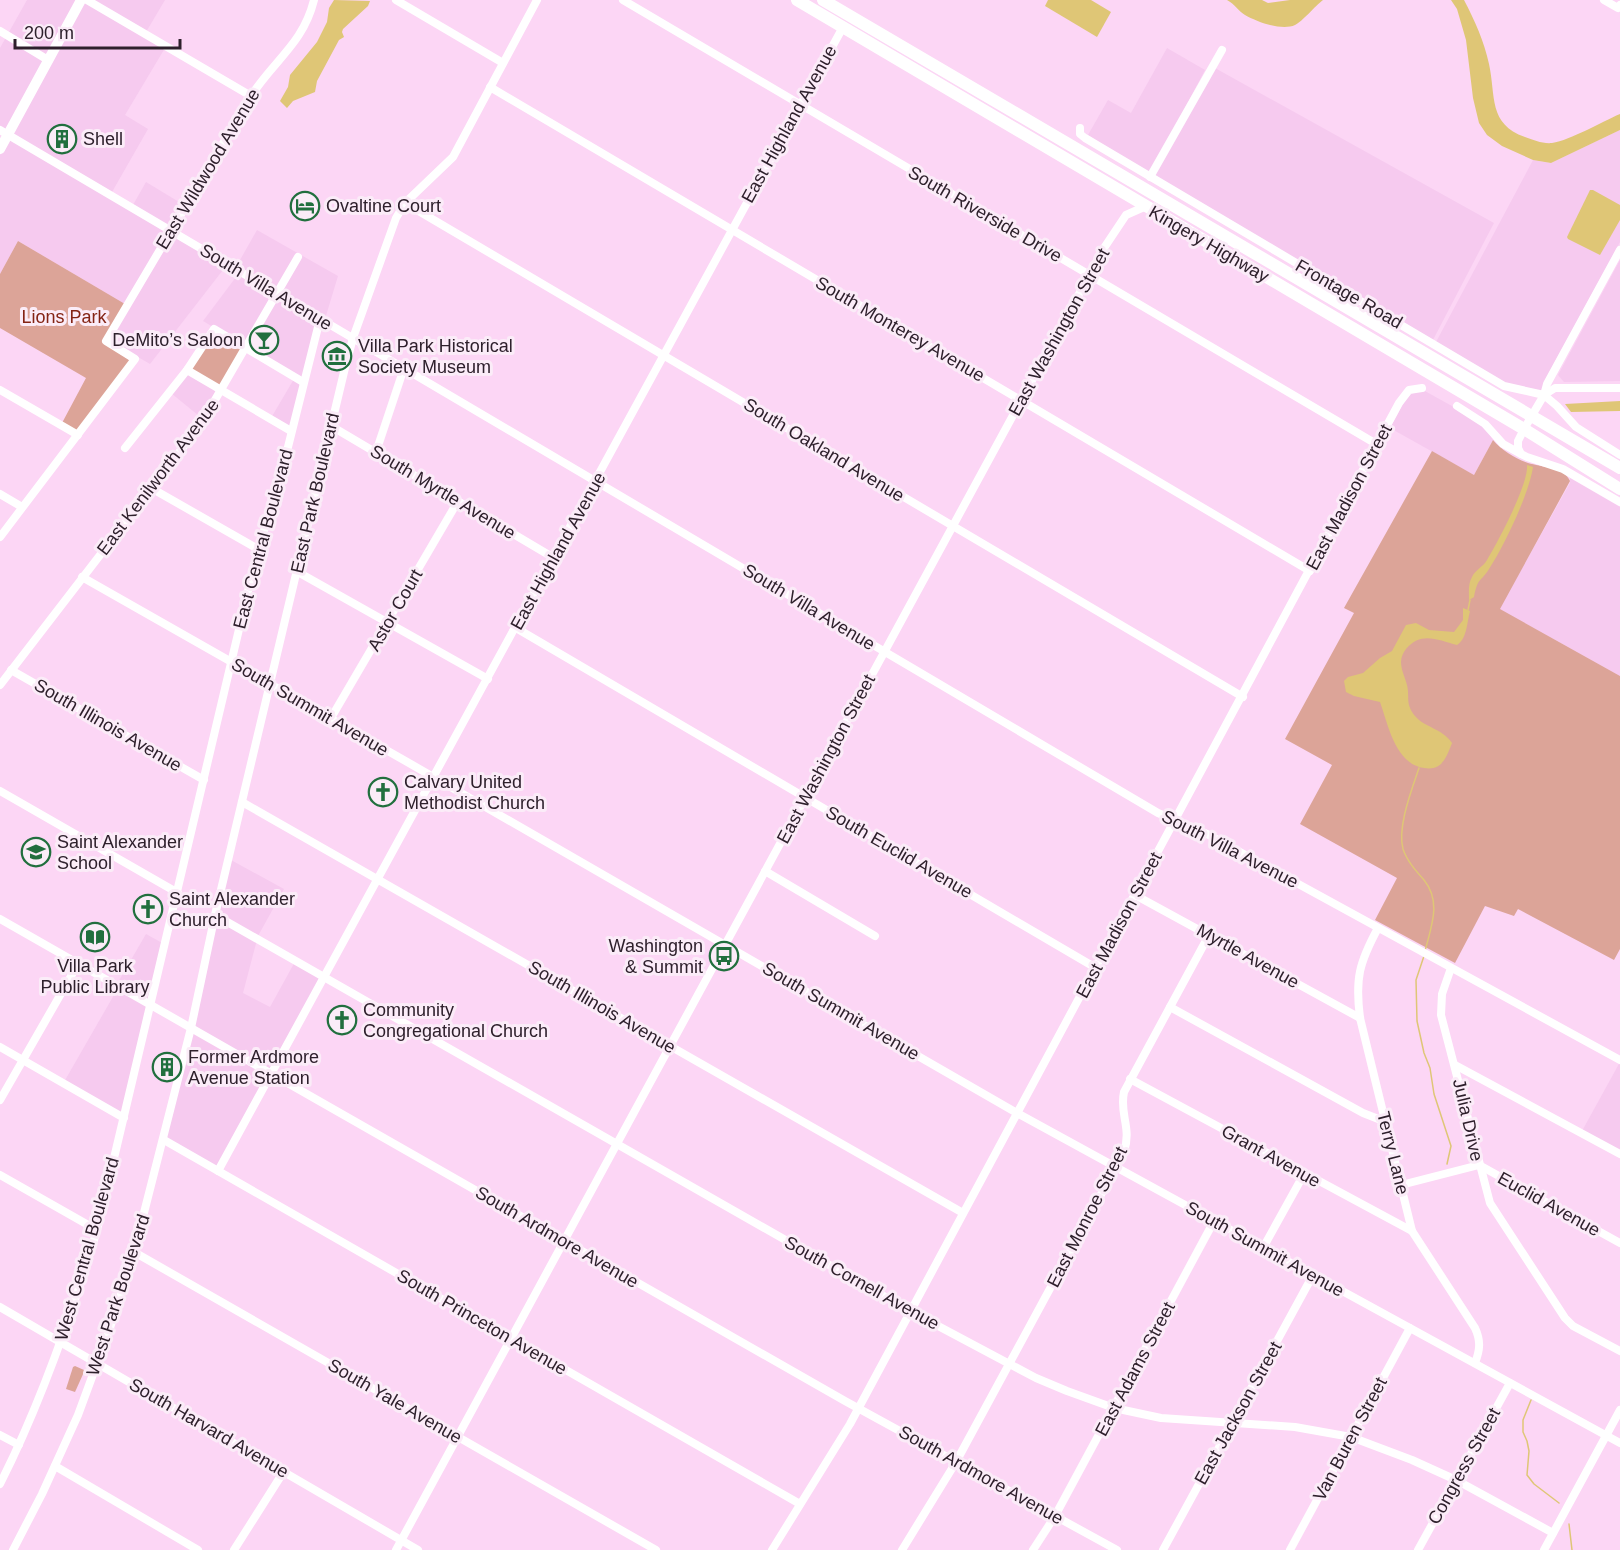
<svg xmlns="http://www.w3.org/2000/svg" width="1620" height="1550" viewBox="0 0 1620 1550" font-family="Helvetica,sans-serif">
<style>
.built{fill:#f6caef}
.green{fill:#dca498}
.water{fill:#dfc676}
.lines{fill:none;stroke-linecap:round;stroke-linejoin:round}
.stream{stroke:#dfc676;stroke-width:1.5}
.minor{stroke:#fff;stroke-width:8}
.major{stroke:#fff;stroke-width:10}
.highway{stroke:#fff;stroke-width:12}
.labels{text-anchor:middle;stroke-width:6;stroke-linejoin:round;paint-order:stroke}
.street-label{font-size:18px;fill:#2e202c;stroke:#fbecf8}
.poi-label{font-size:18px;fill:#2e202c;stroke:#fbecf8;text-anchor:start}
.park-label{font-size:18px;fill:#842414;stroke:#fbecf8}
</style>
<rect width="100%" height="100%" fill="#fcd6f5"/>
<g class="built">
<path d="M27 0H78L8 131 0 127V48Z"/>
<path d="M82 0 165 48 125 115 148 129 112 192 11 133Z"/>
<path d="M92 0H165L146 32Z"/>
<path d="M1167 48 1205 70 1150 174 1088 135 1108 100 1131 113Z"/>
<path d="M1215 68 1494 223 1433 340 1153 175Z"/>
<path d="M1620 130V242L1545 380 1542 392 1503 384 1436 342 1533 160 1551 163Z"/>
<path d="M9 138 168 231 125 304 18 241 0 274V155Z"/>
<path d="M146 182 184 205 171 228 133 205Z"/>
<path d="M257 230 338 276 325 319 236 267Z"/>
<path d="M172 233 226 266 150 364 109 340Z"/>
<path d="M1620 260V381L1564 382 1558 375Z"/>
<path d="M239 273 318 319 302 380 203 321Z"/>
<path d="M188 372 220 392 204 420 171 393Z"/>
<path d="M294 379 301 383 290 429 271 418Z"/>
<path d="M1423 390 1479 421 1488 431 1493 440 1474 475 1390 428 1408 395Z"/>
<path d="M1570 478 1620 507V676L1499 609 1570 483Z"/>
<path d="M231 860 284 889 258 936 243 993 270 1007 297 958 329 976 218 1175 164 1143Z"/>
<path d="M146 934 164 944 150 1003 117 984Z"/>
<path d="M118 988 149 1007 123 1116 64 1082Z"/>
<path d="M1620 1062V1152L1582 1131Z"/>
</g>
<g class="green">
<path d="M18 241 125 304 102 342 131 361 77 432 62 423 86 378 0 328V274Z"/>
<path d="M214 332 244 350 221 388 190 370Z"/>
<path d="M1493 440C1501 450 1516 459 1528 463 1541 467 1564 467 1570 481L1500 609 1620 676V949L1614 960 1518 909 1514 916 1485 906 1455 963 1375 920 1397 878 1300 824 1332 765 1285 739 1354 613 1344 608 1432 451 1474 475Z"/>
<path d="M75 1366 84 1370V1372L75 1392 66 1389 73 1367Z"/>
</g>
<g class="water">
<path d="M334 0 370 1 368 6 343 29 342 32 344 37 339 40 317 81 315 92 293 101 287 108 280 101 288 87 290 75 317 42 327 22 329 8Z"/>
<path d="M1048 0H1091L1111 12 1097 37 1045 6Z"/>
<path d="M1227 0H1262L1268 3 1290 0H1323C1315 6 1302 22 1295 25 1282 31 1257 22 1245 15 1238 11 1235 4 1227 0Z"/>
<path d="M1451 0H1464C1475 21 1484 41 1489 64 1496 96 1488 124 1525 137 1533 140 1543 144 1552 143 1571 140 1601 122 1620 114V130L1551 163 1533 160 1502 146 1487 135 1479 123 1473 98 1466 40 1457 9Z"/>
<path d="M1590 190H1593L1620 205V220L1600 255 1568 239 1567 237Z"/>
<path d="M1620 401V411L1571 412 1565 404Z"/>
<path d="M1527 465 1533 467C1529 494 1504 546 1489 569 1480 583 1478 577 1474 597L1469 600C1469 592 1468 584 1472 577 1475 570 1483 567 1487 560 1498 542 1529 483 1527 465Z"/>
<path d="M1463 608 1470 611C1467 622 1467 639 1457 645 1438 640 1421 631 1406 649 1403 653 1401 657 1401 662 1401 670 1405 677 1407 685 1410 698 1405 703 1415 716 1425 728 1442 728 1452 743 1446 758 1442 771 1424 768 1395 764 1388 724 1380 702L1354 696 1346 692 1344 681 1348 677 1363 673 1380 658 1392 651 1406 625 1416 623 1429 630 1454 632 1463 620Z"/>
</g>
<g class="lines">
<g class="stream">
<path d="M1468 610 1470 600"/>
<path d="M1419 768C1412 789 1397 827 1403 849 1407 861 1416 871 1424 880 1442 902 1431 927 1425 951"/>
<path d="M1424 956 1416 980 1417 1021 1424 1053 1430 1068 1434 1094 1451 1146 1447 1164"/>
<path d="M1531 1400 1523 1420V1432L1527 1441 1529 1451 1527 1475 1534 1484 1559 1503"/>
<path d="M1569 1524 1572 1550"/>
</g>
<g class="minor">
<path d="M87 0 251 96"/>
<path d="M396 0 503 63"/>
<path d="M623 0 1378 445"/>
<path d="M1604 0 1618 8 1620 5"/>
<path d="M0 31 48 60"/>
<path d="M490 87 1310 571"/>
<path d="M1080 128V134L1085 138 1504 386 1544 395 1557 406 1576 427 1620 455"/>
<path d="M0 130 1158 813 1207 834 1620 1060"/>
<path d="M1150 177 1222 50"/>
<path d="M405 203 1243 697"/>
<path d="M187 370 291 431"/>
<path d="M1620 388H1555L1544 395 1524 429 1518 441V448L1521 454 1527 457 1563 469 1620 502"/>
<path d="M0 390 78 435"/>
<path d="M1544 395 1547 384 1620 250"/>
<path d="M1457 406 1485 424 1503 444 1521 454"/>
<path d="M331 426 554 558"/>
<path d="M125 448 187 370 214 329 303 382"/>
<path d="M376 452 404 368"/>
<path d="M151 488 258 549"/>
<path d="M0 494 22 507"/>
<path d="M0 537 135 359 106 341 251 96C274 60 303 44 314 0"/>
<path d="M296 571 488 679"/>
<path d="M82 577 409 763 1017 1113 1620 1443"/>
<path d="M516 628 1096 968"/>
<path d="M11 670 204 780"/>
<path d="M0 685 201 424 298 257"/>
<path d="M331 718 458 501"/>
<path d="M0 791 178 893"/>
<path d="M242 802 963 1213"/>
<path d="M765 871 875 936"/>
<path d="M1135 895 1360 1018"/>
<path d="M215 915 910 1311 1036 1378 1067 1391 1114 1408 1161 1418 1295 1427 1351 1437 1412 1460 1456 1480 1553 1533"/>
<path d="M0 919 845 1401 1117 1550"/>
<path d="M1378 928C1359 963 1355 979 1360 1018L1412 1231 1475 1328C1481 1341 1480 1350 1475 1363"/>
<path d="M1451 968 1442 994 1441 1015 1490 1203 1565 1318 1573 1326 1620 1351"/>
<path d="M1170 1007 1363 1113 1386 1122"/>
<path d="M0 1047 124 1118"/>
<path d="M1455 1065 1620 1154"/>
<path d="M1130 1079 1412 1231"/>
<path d="M0 1100 78 964"/>
<path d="M164 1140 800 1504"/>
<path d="M218 1171 843 27"/>
<path d="M0 1175 97 1230"/>
<path d="M1401 1185 1479 1165 1620 1243"/>
<path d="M1263 1248 1304 1174"/>
<path d="M134 1252 656 1550"/>
<path d="M0 1307 418 1550"/>
<path d="M0 1435 19 1445"/>
<path d="M55 1466 198 1550"/>
<path d="M0 1484C41 1403 71 1317 97 1230L258 549 277 491 320 319"/>
<path d="M13 1550 42 1494 78 1415 109 1331 134 1252 191 1028 215 915 344 372 353 338 396 218 405 203 453 157 537 0"/>
<path d="M234 1550 284 1471"/>
<path d="M396 1550 1104 248 1126 215 1144 207"/>
<path d="M772 1550 850 1424 1399 403 1409 390 1422 388"/>
<path d="M902 1550 956 1462 1124 1152C1132 1127 1119 1114 1124 1092L1209 935"/>
<path d="M1033 1550 1055 1516 1214 1221"/>
<path d="M1163 1550 1313 1275"/>
<path d="M1290 1550 1410 1328"/>
<path d="M1418 1550 1510 1383"/>
<path d="M1544 1550 1620 1410"/>
</g>
<path class="major" d="M0 149 81 0"/>
<g class="highway">
<path d="M797 0 1524 429 1620 489"/>
<path d="M823 0 1620 468"/>
</g>
</g>
<defs>
<g id="building-ring" transform="scale(1.5)"><circle r="9.5" fill="#fbecf8" stroke="#216f3e" stroke-width="1.5"/><path d="M-4-6H4V6H1V3H-1V6H-4ZM-2.5-4.3h1.7v1.8h-1.7ZM.8-4.3h1.7v1.8H.8ZM-2.5-1h1.7V.8h-1.7ZM.8-1h1.7V.8H.8Z" fill="#216f3e"/></g>
<g id="hotel-ring" transform="scale(1.5)"><circle r="9.5" fill="#fbecf8" stroke="#216f3e" stroke-width="1.5"/><path d="M-6-4.5h1.5V1H6V5H4.5V3h-9V5H-6ZM-4 0a1.8 1.8 0 1 1 3.6 0ZM.5 0V-2.5h3Q6-2.5 6 0Z" fill="#216f3e"/></g>
<g id="bar-ring" transform="scale(1.5)"><circle r="9.5" fill="#fbecf8" stroke="#216f3e" stroke-width="1.5"/><path d="M-6-5H6L.8 .8V4.5H3.5V6h-7V4.5H-.8V.8Z" fill="#216f3e"/></g>
<g id="museum-ring" transform="scale(1.5)"><circle r="9.5" fill="#fbecf8" stroke="#216f3e" stroke-width="1.5"/><path d="M0-6L6-3V-2H-6V-3ZM-5-1h2V3h-2ZM-1-1h2V3h-2ZM3-1h2V3H3ZM-6 4H6V6H-6Z" fill="#216f3e"/></g>
<g id="church-ring" transform="scale(1.5)"><circle r="9.5" fill="#fbecf8" stroke="#216f3e" stroke-width="1.5"/><path d="M-1.2-6h2.4v3.5h3.3v2.4h-3.3V6h-2.4V-.1h-3.3v-2.4h3.3Z" fill="#216f3e"/></g>
<g id="school-ring" transform="scale(1.5)"><circle r="9.5" fill="#fbecf8" stroke="#216f3e" stroke-width="1.5"/><path d="M0-5L7-2L0 1L-7-2ZM-4 1L0 2.5L4 1V4Q0 6-4 4Z" fill="#216f3e"/></g>
<g id="library-ring" transform="scale(1.5)"><circle r="9.5" fill="#fbecf8" stroke="#216f3e" stroke-width="1.5"/><path d="M-6-4Q-3-5.5-.7-3.5V5Q-3 3-6 4ZM6-4Q3-5.5 .7-3.5V5Q3 3 6 4Z" fill="#216f3e"/></g>
<g id="bus-ring" transform="scale(1.5)"><circle r="9.5" fill="#fbecf8" stroke="#216f3e" stroke-width="1.5"/><path d="M-5-6H5V4H4V6H2V4H-2V6H-4V4H-5ZM-3.5-4V0h7V-4ZM-3.5 1.2v1.5H-2V1.2ZM2 1.2v1.5H3.5V1.2Z" fill="#216f3e"/></g>
</defs>
<g fill-rule="evenodd">
<use href="#building-ring" x="62" y="139"/>
<use href="#hotel-ring" x="305" y="206"/>
<use href="#bar-ring" x="264" y="340"/>
<use href="#museum-ring" x="337" y="356"/>
<use href="#church-ring" x="383" y="792"/>
<use href="#school-ring" x="36" y="852"/>
<use href="#church-ring" x="148" y="909"/>
<use href="#library-ring" x="95" y="937"/>
<use href="#bus-ring" x="724" y="956"/>
<use href="#church-ring" x="342" y="1020"/>
<use href="#building-ring" x="167" y="1067"/>
</g>
<g class="labels">
<g class="street-label">
<text transform="translate(789 124) rotate(-61)" y="6">East Highland Avenue</text>
<text transform="translate(208 169) rotate(-59)" y="6">East Wildwood Avenue</text>
<text transform="translate(985 214) rotate(30)" y="6">South Riverside Drive</text>
<text transform="translate(1209 244) rotate(30)" y="6">Kingery Highway</text>
<text transform="translate(266 287) rotate(31)" y="6">South Villa Avenue</text>
<text transform="translate(1349 294) rotate(30)" y="6">Frontage Road</text>
<text transform="translate(900 329) rotate(30)" y="6">South Monterey Avenue</text>
<text transform="translate(1059 332) rotate(-61)" y="6">East Washington Street</text>
<text transform="translate(824 450) rotate(31)" y="6">South Oakland Avenue</text>
<text transform="translate(158 477) rotate(-53)" y="6">East Kenilworth Avenue</text>
<text transform="translate(443 492) rotate(31)" y="6">South Myrtle Avenue</text>
<text transform="translate(315 493) rotate(-77)" y="6">East Park Boulevard</text>
<text transform="translate(1349 497) rotate(-62)" y="6">East Madison Street</text>
<text transform="translate(263 539) rotate(-75)" y="6">East Central Boulevard</text>
<text transform="translate(558 551) rotate(-61)" y="6">East Highland Avenue</text>
<text transform="translate(809 607) rotate(31)" y="6">South Villa Avenue</text>
<text transform="translate(395 610) rotate(-60)" y="6">Astor Court</text>
<text transform="translate(310 707) rotate(30)" y="6">South Summit Avenue</text>
<text transform="translate(108 725) rotate(30)" y="6">South Illinois Avenue</text>
<text transform="translate(826 759) rotate(-62)" y="6">East Washington Street</text>
<text transform="translate(1230 849) rotate(27)" y="6">South Villa Avenue</text>
<text transform="translate(899 852) rotate(30)" y="6">South Euclid Avenue</text>
<text transform="translate(1119 925) rotate(-62)" y="6">East Madison Street</text>
<text transform="translate(1248 956) rotate(29)" y="6">Myrtle Avenue</text>
<text transform="translate(602 1007) rotate(30)" y="6">South Illinois Avenue</text>
<text transform="translate(841 1011) rotate(30)" y="6">South Summit Avenue</text>
<text transform="translate(1468 1120) rotate(77)" y="6">Julia Drive</text>
<text transform="translate(1393 1153) rotate(76)" y="6">Terry Lane</text>
<text transform="translate(1271 1156) rotate(29)" y="6">Grant Avenue</text>
<text transform="translate(1549 1204) rotate(29)" y="6">Euclid Avenue</text>
<text transform="translate(1087 1217) rotate(-63)" y="6">East Monroe Street</text>
<text transform="translate(557 1237) rotate(30)" y="6">South Ardmore Avenue</text>
<text transform="translate(87 1249) rotate(-74)" y="6">West Central Boulevard</text>
<text transform="translate(1265 1249) rotate(29)" y="6">South Summit Avenue</text>
<text transform="translate(862 1283) rotate(29)" y="6">South Cornell Avenue</text>
<text transform="translate(118 1295) rotate(-72)" y="6">West Park Boulevard</text>
<text transform="translate(482 1322) rotate(30)" y="6">South Princeton Avenue</text>
<text transform="translate(1135 1369) rotate(-62)" y="6">East Adams Street</text>
<text transform="translate(395 1401) rotate(30)" y="6">South Yale Avenue</text>
<text transform="translate(1238 1413) rotate(-61)" y="6">East Jackson Street</text>
<text transform="translate(209 1428) rotate(30)" y="6">South Harvard Avenue</text>
<text transform="translate(1350 1439) rotate(-62)" y="6">Van Buren Street</text>
<text transform="translate(1464 1466) rotate(-61)" y="6">Congress Street</text>
<text transform="translate(981 1475) rotate(29)" y="6">South Ardmore Avenue</text>
</g>
<g class="poi-label">
<text x="83" y="145">Shell</text>
<text x="326" y="212">Ovaltine Court</text>
<text x="243" y="346" text-anchor="end">DeMito’s Saloon</text>
<text x="358" y="352">Villa Park Historical<tspan x="358" dy="21">Society Museum</tspan></text>
<text x="404" y="788">Calvary United<tspan x="404" dy="21">Methodist Church</tspan></text>
<text x="57" y="848">Saint Alexander<tspan x="57" dy="21">School</tspan></text>
<text x="169" y="905">Saint Alexander<tspan x="169" dy="21">Church</tspan></text>
<text x="703" y="952" text-anchor="end">Washington<tspan x="703" dy="21">&amp; Summit</tspan></text>
<text x="95" y="972" text-anchor="middle">Villa Park<tspan x="95" dy="21">Public Library</tspan></text>
<text x="363" y="1016">Community<tspan x="363" dy="21">Congregational Church</tspan></text>
<text x="188" y="1063">Former Ardmore<tspan x="188" dy="21">Avenue Station</tspan></text>
</g>
<g class="park-label">
<text x="64" y="323">Lions Park</text>
</g>
</g>
<path d="M15 39v9h165v-9" fill="none" stroke="#2e202c" stroke-width="3"/>
<text x="24" y="39" font-size="18" fill="#2e202c" stroke="#fbecf8" stroke-width="4.5" paint-order="stroke">200 m</text>
</svg>
